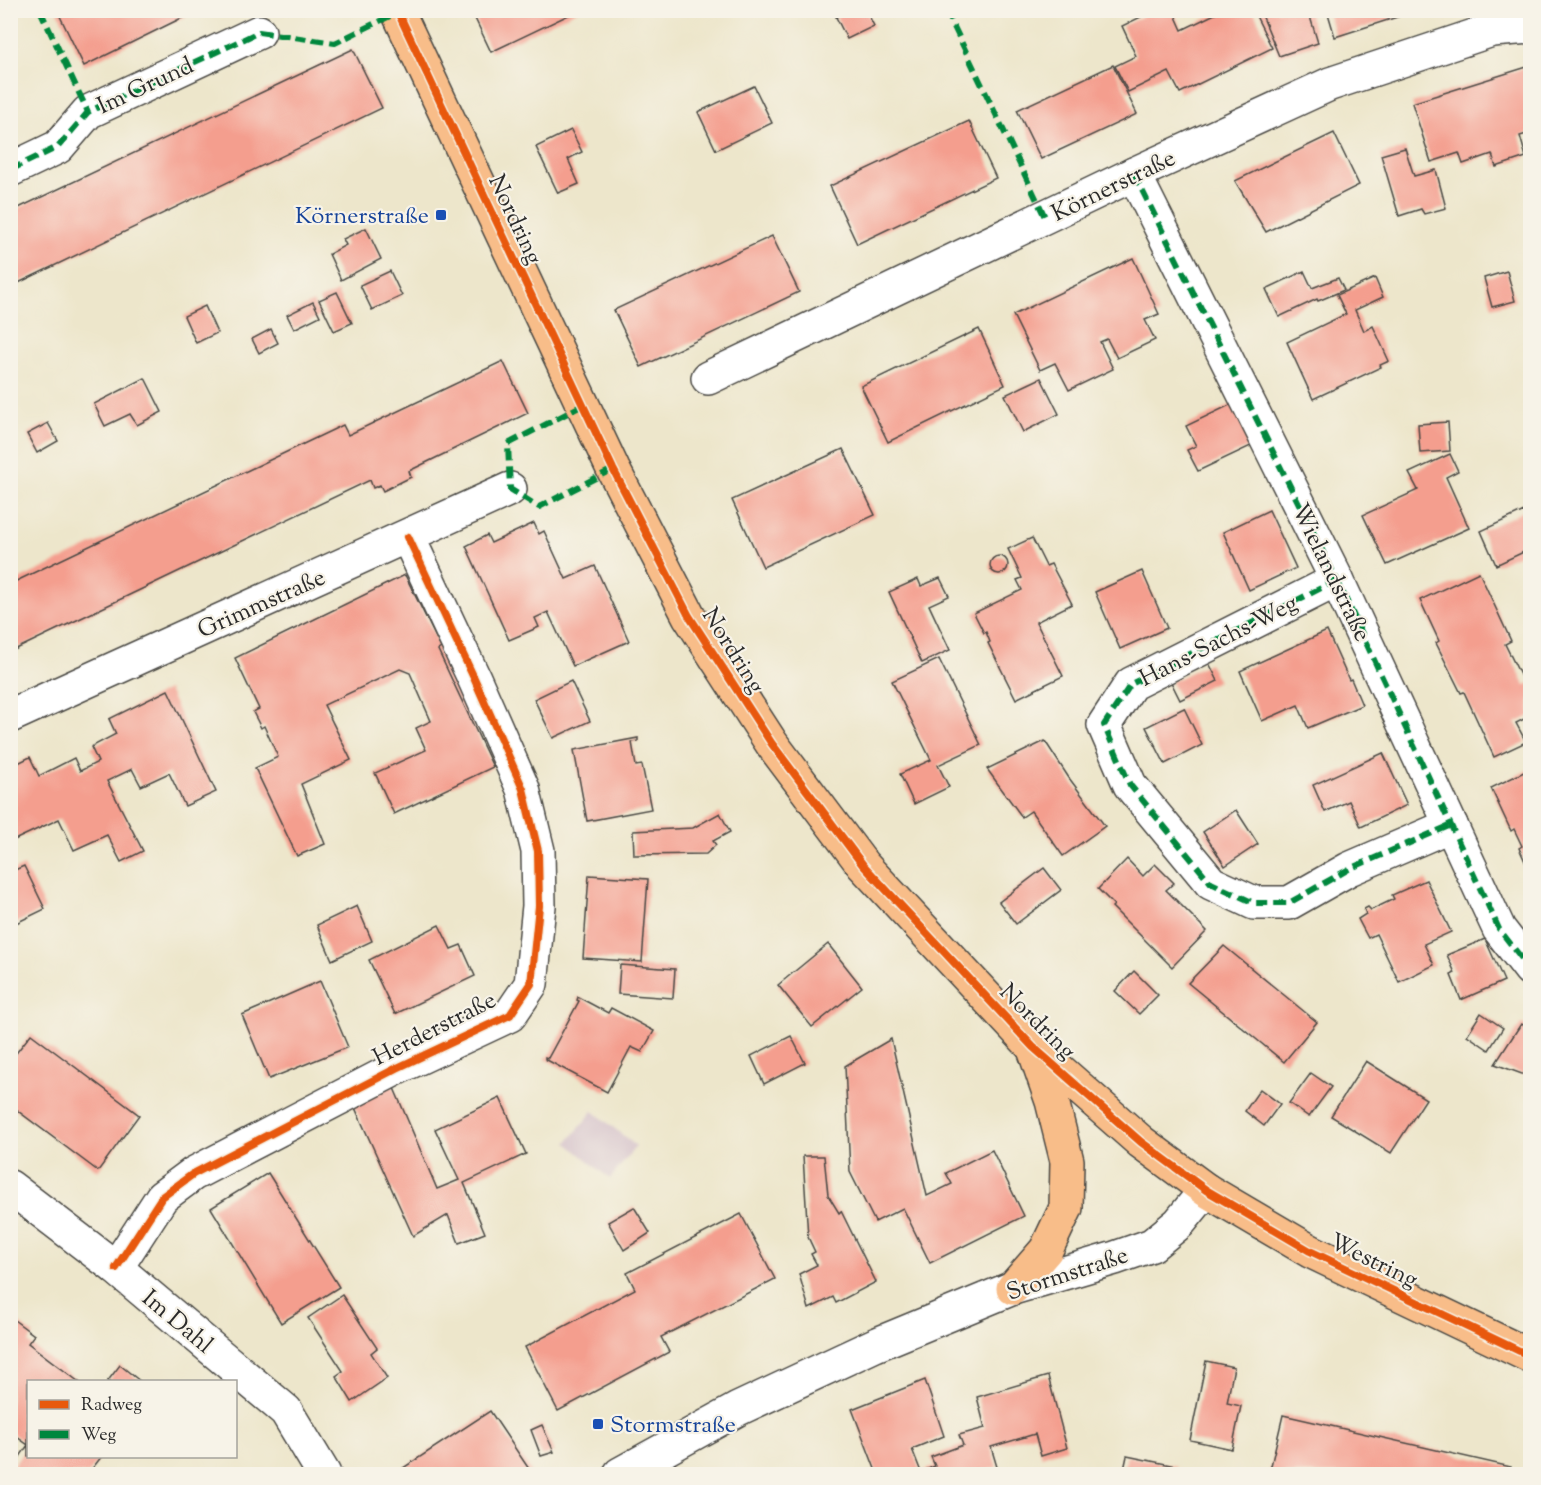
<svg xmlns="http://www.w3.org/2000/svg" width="1541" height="1485" viewBox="0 0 1541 1485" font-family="'Sorts Mill Goudy',serif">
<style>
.industrial{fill:#d2bdc7}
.building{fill:#f49e8e}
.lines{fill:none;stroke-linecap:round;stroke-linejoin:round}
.minor-casing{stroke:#484743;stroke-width:36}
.major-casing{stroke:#484743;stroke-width:36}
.minor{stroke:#fff;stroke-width:33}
.major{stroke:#f8bd89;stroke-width:33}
.quiet{stroke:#00873e;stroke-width:6;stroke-dasharray:12 6;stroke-linecap:butt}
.cycleway-casing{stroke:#f7f3e8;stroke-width:11}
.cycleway{stroke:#e8590c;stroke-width:8}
.transit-dot{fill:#1a4fb4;stroke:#f7f3e8;stroke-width:2}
.labels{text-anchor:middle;stroke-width:4.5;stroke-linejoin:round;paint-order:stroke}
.street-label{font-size:24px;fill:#2b2b2b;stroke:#f7f3e8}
.transit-label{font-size:24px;fill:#164399;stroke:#f7f3e8;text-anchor:end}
</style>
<rect width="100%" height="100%" fill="#f7f3e8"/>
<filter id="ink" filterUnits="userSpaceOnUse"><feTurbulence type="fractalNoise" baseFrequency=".0167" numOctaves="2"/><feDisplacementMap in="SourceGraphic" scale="12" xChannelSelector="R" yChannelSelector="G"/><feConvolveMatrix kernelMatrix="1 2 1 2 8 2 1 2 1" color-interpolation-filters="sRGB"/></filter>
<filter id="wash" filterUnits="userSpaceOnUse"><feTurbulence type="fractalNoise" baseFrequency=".008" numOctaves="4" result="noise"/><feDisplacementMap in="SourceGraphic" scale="24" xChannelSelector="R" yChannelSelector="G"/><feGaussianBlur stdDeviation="1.35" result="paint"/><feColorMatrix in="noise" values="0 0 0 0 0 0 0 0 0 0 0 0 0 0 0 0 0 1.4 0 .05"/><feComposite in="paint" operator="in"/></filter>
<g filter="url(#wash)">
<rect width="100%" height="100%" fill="#ede6cb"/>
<path class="industrial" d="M593 1111 636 1146 610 1179 567 1143Z"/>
<g id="blocks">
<g class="building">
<path d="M57 10H198L84 66Z"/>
<path d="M471 10H579L491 52Z"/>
<path d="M851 10H866L874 26 847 39 836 17Z"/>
<path d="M1140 10H1173L1182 30 1223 10H1253L1272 48 1180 93 1169 72 1128 92 1115 66 1136 56 1122 26 1143 16Z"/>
<path d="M1260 10H1308L1318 43 1279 56Z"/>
<path d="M1327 10H1416V11L1335 37Z"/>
<path d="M353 49 382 108 10 287V212Z"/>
<path d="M1113 65 1137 114 1041 159 1017 110Z"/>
<path d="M1530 66V133L1520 136 1526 157 1496 167 1492 154 1463 164 1459 153 1431 162 1412 103Z"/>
<path d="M754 86 772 123 716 150 698 112Z"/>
<path d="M969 121 996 178 857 244 830 186Z"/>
<path d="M571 130 582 152 568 159 579 184 558 193 536 147Z"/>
<path d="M1334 133 1359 185 1266 232 1235 181Z"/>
<path d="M1405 148 1414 176 1436 170 1446 208 1424 214 1421 209 1399 216 1381 155Z"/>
<path d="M366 228 381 259 341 280 329 254 346 245 343 239Z"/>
<path d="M772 236 799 292 641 367 614 310Z"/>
<path d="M1133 258 1159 314 1145 320 1155 340 1117 358 1107 339 1100 342 1113 369 1069 390 1055 363 1040 370 1013 315Z"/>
<path d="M390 271 402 296 372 310 360 285Z"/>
<path d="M1304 271 1312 288 1338 278 1344 290 1318 301 1317 299 1279 317 1266 289Z"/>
<path d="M1507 271 1515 301 1492 307 1484 278Z"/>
<path d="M1375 278 1383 297 1355 310 1364 331 1373 326 1389 361 1380 365 1381 367 1313 399 1287 342 1346 314 1337 295Z"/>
<path d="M337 292 352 323 334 331 319 300Z"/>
<path d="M313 302 320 316 294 329 287 315Z"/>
<path d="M205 306 217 333 196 343 184 316Z"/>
<path d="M271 329 278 343 259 353 252 339Z"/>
<path d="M979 329 1005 385 888 442 861 386Z"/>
<path d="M503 361 528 413 409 471 411 477 383 491 380 485 373 488 370 480 10 652V584L343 425 348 435Z"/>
<path d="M145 378 162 412 137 425 130 414 105 426 94 404Z"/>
<path d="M1041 378 1059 414 1023 432 1005 395Z"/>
<path d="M1234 403 1253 445 1198 471 1187 450 1196 446 1186 426Z"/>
<path d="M1448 422 1450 451 1420 453 1418 424Z"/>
<path d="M48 423 58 441 37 453 27 434Z"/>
<path d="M843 449 875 515 763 567 732 500Z"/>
<path d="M1450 454 1458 471 1446 477 1469 528 1387 565 1363 515 1418 490 1409 473Z"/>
<path d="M1269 510 1296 568 1249 590 1223 532Z"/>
<path d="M1524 511 1530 526V549L1496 565 1481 531Z"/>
<path d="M534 523 539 534 544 531 566 579 595 566 629 641 573 666 548 612 535 618 539 627 509 640 466 546 487 535 491 543Z"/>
<path d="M1032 538 1046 566 1051 564 1072 604 1036 622 1063 676 1016 699 988 643 990 642 986 632 984 633 974 613 1022 590 1017 580 1022 578 1008 549Z"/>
<circle cx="999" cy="565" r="9"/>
<path d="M1142 571 1167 628 1120 649 1095 592Z"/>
<path d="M1479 572 1511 641 1505 644 1525 685 1530 683V716L1516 723 1526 742 1494 757 1464 692 1461 693 1436 643 1439 641 1420 600Z"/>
<path d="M405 575 441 648 438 650 493 767 394 814 375 773 426 750 416 728 431 721 410 673 400 669 324 705 351 760 301 784 325 844 297 856 255 768 278 757 264 726 261 728 253 712 259 709 235 658Z"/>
<path d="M940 578 949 596 929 605 950 650 922 663 889 592 918 579 921 586Z"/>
<path d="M1327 631 1349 680 1351 679 1362 705 1308 728 1298 705 1262 721 1240 671Z"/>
<path d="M939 659 981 745 938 765 949 787 914 804 900 774 931 760 892 681Z"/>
<path d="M1209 663 1218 681 1180 700 1171 682Z"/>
<path d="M571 681 590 721 553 738 534 699Z"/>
<path d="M168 690 216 792 185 806 169 773 141 786 132 769 107 781 143 851 121 862 107 835 74 850 59 819 10 842V767L30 757 39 776 74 758 80 771 98 762 91 747 116 734 109 719Z"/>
<path d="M1184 708 1202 745 1165 764 1146 727Z"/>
<path d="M638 738V741L632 742 636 766 642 765 651 809 587 821 574 750Z"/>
<path d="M1045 741 1069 778 1105 826 1063 856 1031 811 1022 817 987 769Z"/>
<path d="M1383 753 1407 805 1361 827 1349 801 1325 812 1313 785Z"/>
<path d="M1530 769V867L1528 868 1519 848 1522 846 1514 829 1511 831 1491 788Z"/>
<path d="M1236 810 1258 844 1225 866 1203 832Z"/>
<path d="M720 813 730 832 713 841 716 845 706 854 634 855 633 831 693 828Z"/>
<path d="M1127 859 1143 876 1155 864 1174 883 1166 890 1207 931 1172 967 1112 907 1114 905 1098 889Z"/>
<path d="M24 866 45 909 10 926V872Z"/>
<path d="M1044 868 1061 890 1016 924 999 902Z"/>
<path d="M589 875 648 879 642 962 583 958Z"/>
<path d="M1426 880 1451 932 1424 944 1434 965 1399 982 1376 934 1368 938 1358 919 1366 914 1364 909 1368 907 1371 910 1394 899 1392 895Z"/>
<path d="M357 906 372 941 332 960 317 925Z"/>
<path d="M439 925 451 949 461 945 475 976 395 1014 369 960Z"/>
<path d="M1485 939 1504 981 1461 1000 1451 975 1455 973 1447 955Z"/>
<path d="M828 944 862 987 812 1027 778 985Z"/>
<path d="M1224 946 1317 1022 1284 1062 1188 983Z"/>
<path d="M620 965 675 969 673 998 618 994Z"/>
<path d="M1134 971 1158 995 1139 1014 1115 991Z"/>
<path d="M320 981 348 1047 269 1079 242 1015Z"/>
<path d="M578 997 608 1013 611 1008 654 1031 642 1052 631 1047 607 1092 545 1059V1057L548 1058 579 1001 577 1000Z"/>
<path d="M1481 1013 1503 1028 1489 1050 1467 1035Z"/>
<path d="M1521 1024 1530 1027V1077L1495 1064Z"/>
<path d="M31 1034 139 1115 98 1171 10 1105V1061Z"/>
<path d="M791 1036 805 1063 764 1084 751 1056Z"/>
<path d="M891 1039 927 1196 952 1184 946 1173 992 1150 1024 1216 930 1263 903 1208 875 1222 850 1172 845 1066Z"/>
<path d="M1366 1061 1426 1099 1391 1153 1331 1116Z"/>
<path d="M1311 1073 1331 1087 1309 1117 1289 1103Z"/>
<path d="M391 1081 437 1189 459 1180 435 1129 500 1098 526 1154 464 1183 485 1233 459 1243 448 1215 413 1236 352 1101Z"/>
<path d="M1260 1089 1280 1104 1264 1126 1245 1111Z"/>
<path d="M803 1156H824L828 1195 839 1213 841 1211 876 1282 836 1303 833 1297 809 1309 799 1274 817 1265 811 1254 815 1252 808 1237Z"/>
<path d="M268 1173 339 1287 281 1323 211 1208Z"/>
<path d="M634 1207 650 1233 624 1250 608 1222Z"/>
<path d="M741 1214 775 1279 661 1337 669 1352 558 1411 525 1347 635 1289 627 1273Z"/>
<path d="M342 1295 377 1348 371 1353 387 1378 352 1402 336 1376 343 1371 308 1318Z"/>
<path d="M10 1317 34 1335 28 1343 79 1382H28V1456H102L88 1474H20L12 1468 28 1445 10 1432Z"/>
<path d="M1206 1361 1234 1367 1227 1403 1241 1406 1232 1449 1190 1440Z"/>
<path d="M120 1365 141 1382H107Z"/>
<path d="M1048 1376 1067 1448 1041 1456 1035 1434 991 1447 997 1467 975 1474H877L852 1409 925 1380 944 1436 912 1449 921 1472 935 1466 931 1457 963 1445 959 1435 985 1428 977 1397Z"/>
<path d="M490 1411 531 1472 527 1474H394Z"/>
<path d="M1283 1415 1511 1467 1509 1474H1269Z"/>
<path d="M542 1425 554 1452 541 1456 531 1430Z"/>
<path d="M1127 1456 1176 1466 1174 1474H1123Z"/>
</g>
</g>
</g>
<g filter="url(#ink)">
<use href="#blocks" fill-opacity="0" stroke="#484743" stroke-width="1.5"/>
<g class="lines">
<g class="minor-casing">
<g id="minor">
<path d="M10 170 58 147 88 112 259 32"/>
<path d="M1134 174 1337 580 1499 929 1530 969"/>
<path d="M708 378 1134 174 1330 84 1492 30 1530 27"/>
<path d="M1337 580 1131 684 1104 725 1130 785 1211 883 1254 903H1289L1349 869 1451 825"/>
<path d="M10 716 510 489"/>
<path d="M10 1187 116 1268 286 1411 324 1474"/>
<path d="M116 1268 162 1197 193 1174 397 1068 510 1015 531 984 539 906 538 851 523 789 474 678 408 537"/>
<path d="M620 1474 738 1409 875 1345 1013 1288 1115 1258 1152 1245 1179 1223 1206 1190"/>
</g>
</g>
<g class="major-casing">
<g id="major">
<path d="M397 10 613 469 689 616 772 744 863 865 1033 1047 1141 1142 1206 1190 1310 1251 1530 1356"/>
<path d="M1013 1288 1046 1250 1066 1208 1067 1161 1052 1101 1034 1049"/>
</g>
</g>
<use href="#minor" class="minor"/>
<use href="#major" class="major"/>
<g class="quiet">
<path d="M40 10 88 112"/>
<path d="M946 10 1045 217"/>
<path d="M10 170 58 147 88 112 259 32 335 43 398 12"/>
<path d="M1134 174 1337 580 1499 929 1530 969"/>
<path d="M583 405 508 444 510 489 539 507 613 469"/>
<path d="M1337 580 1131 684 1104 725 1130 785 1211 883 1254 903H1289L1349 869 1451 825"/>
</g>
<g class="cycleway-casing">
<g id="cycleway">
<path d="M397 10 613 469 689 616 772 744 863 865 1033 1047 1141 1142 1206 1190 1310 1251 1530 1356"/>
<path d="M116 1268 162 1197 193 1174 397 1068 510 1015 531 984 539 906 538 851 523 789 474 678 408 537"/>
</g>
</g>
<use href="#cycleway" class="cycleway"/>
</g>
</g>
<g class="transit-dot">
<rect x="435" y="209" width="12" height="12" rx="3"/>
<rect x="592" y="1418" width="12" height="12" rx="3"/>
</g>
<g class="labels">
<g class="street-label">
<text transform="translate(145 85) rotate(-25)" y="8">Im Grund</text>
<text transform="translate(1113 185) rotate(-26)" y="8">Körnerstraße</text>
<text transform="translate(516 219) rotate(65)" y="8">Nordring</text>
<text transform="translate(1332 572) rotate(64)" y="8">Wielandstraße</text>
<text transform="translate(261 603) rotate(-24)" y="8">Grimmstraße</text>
<text transform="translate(1218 640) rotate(-27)" y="8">Hans-Sachs-Weg</text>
<text transform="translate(734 650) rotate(58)" y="8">Nordring</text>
<text transform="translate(1038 1021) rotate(45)" y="8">Nordring</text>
<text transform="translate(434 1028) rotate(-27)" y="8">Herderstraße</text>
<text transform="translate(1374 1260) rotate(26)" y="8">Westring</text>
<text transform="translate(1067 1273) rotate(-18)" y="8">Stormstraße</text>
<text transform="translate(178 1321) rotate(40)" y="8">Im Dahl</text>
</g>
<g class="transit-label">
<text x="429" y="223">Körnerstraße</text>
<text x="610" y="1432" text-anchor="start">Stormstraße</text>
</g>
</g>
<rect width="1541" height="1485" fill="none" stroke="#f7f3e8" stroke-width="36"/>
<rect x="27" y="1380" width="210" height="78" fill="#f7f3e8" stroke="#a5a39c" stroke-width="1.5"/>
<rect x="39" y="1400" width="30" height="9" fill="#e8590c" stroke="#a5a39c" stroke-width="1.5"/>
<text x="81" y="1410" font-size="18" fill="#2b2b2b">Radweg</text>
<rect x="39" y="1430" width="30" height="9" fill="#00873e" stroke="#a5a39c" stroke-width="1.5"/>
<text x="81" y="1440" font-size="18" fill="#2b2b2b">Weg</text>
</svg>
